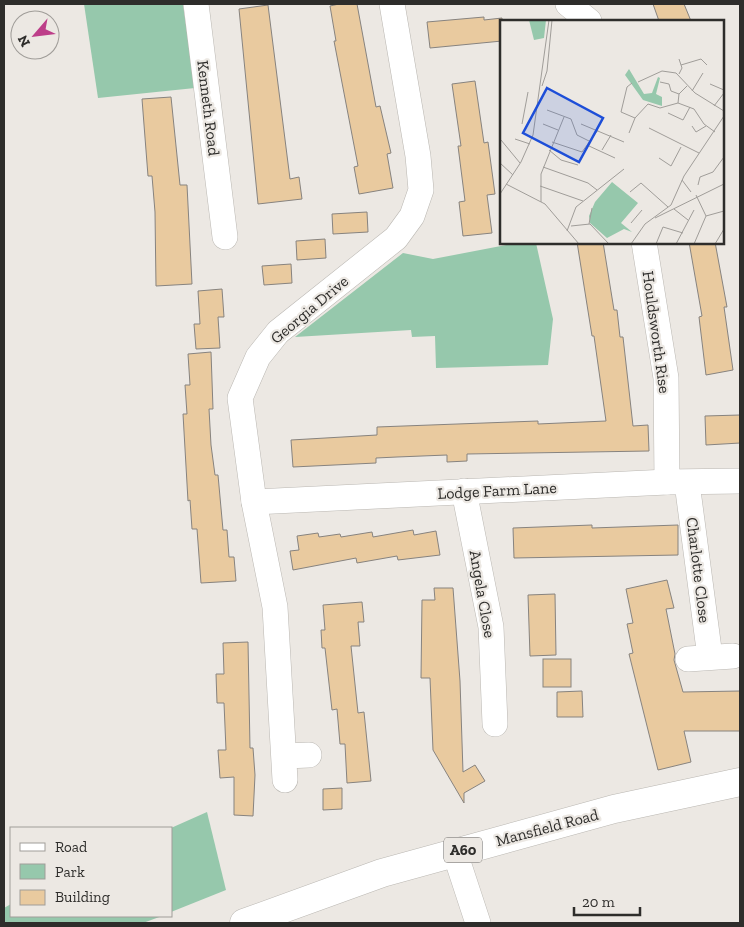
<svg xmlns="http://www.w3.org/2000/svg" width="744" height="927" viewBox="0 0 744 927" font-family="'Zilla Slab',serif">
<style>
.green{fill:#96c8ac}
.building{fill:#e9ca9f;stroke:#87837f}
.lines{fill:none;stroke-linecap:round;stroke-linejoin:round}
.minor-casing{stroke:#bab7b2;stroke-width:26}
.trunk-casing{stroke:#bab7b2;stroke-width:29}
.minor{stroke:#fff;stroke-width:25}
.trunk{stroke:#fff;stroke-width:28}
.labels{text-anchor:middle;stroke-width:4.5;stroke-linejoin:round;paint-order:stroke}
.shield{fill:#ece8e3;stroke:#676562;stroke-width:1}
.shield-label{font-size:15px;font-weight:bold;fill:#2e2d2b}
.street-label{font-size:16px;fill:#2e2d2b;stroke:#ece8e3}
.inset-road{fill:none;stroke:#a09d99;stroke-width:1}
.view{fill:#1d4ed8;fill-opacity:0.15;stroke:#1d4ed8;stroke-width:2.5}
.inset-edge{fill:none;stroke:#2e2d2b;stroke-width:2.5}
</style>
<rect width="100%" height="100%" fill="#ece8e3"/>
<g class="green">
<path d="M84 4H183L195 88 98 98Z"/>
<path d="M517 243H536L553 319 548 365 436 368 435 336 412 337 411 330 295 337 403 253 433 259Z"/>
<path d="M207 812 226 890 171 912V828Z"/>
<path d="M11 904V916H162L143 923H4V908Z"/>
</g>
<g class="building">
<path d="M339 4H357L376 107 380 106 391 153 387 154 393 188 359 194 354 167 358 166 334 41H336L330 6Z"/>
<path d="M653 4H684L691 21H659Z"/>
<path d="M268 5 290 179 299 177 302 199 258 204 239 9Z"/>
<path d="M484 17V20L502 18V41L430 48 427 22Z"/>
<path d="M475 81 484 143 488 142 495 194 487 195 492 233 463 236 459 202 465 201 458 146H461L452 84Z"/>
<path d="M171 97 180 185H187L192 284 156 286 155 212 152 176H148L142 99Z"/>
<path d="M367 212 368 232 333 234 332 214Z"/>
<path d="M325 239 326 258 297 260 296 241Z"/>
<path d="M577 242H603L614 310H617L620 337H623L633 426 648 425 649 451 467 454V461L447 462V455L397 457 376 458V463L293 467 291 440 377 435V427L538 421V424L606 421 594 336H592Z"/>
<path d="M689 242H715L727 307H724L733 370 706 375 699 317 702 316Z"/>
<path d="M291 264 292 283 264 285 262 266Z"/>
<path d="M222 289 224 317H218L220 348 196 349 194 324H200L198 291Z"/>
<path d="M211 352 213 409H209L211 445 215 475H218L223 530H227L229 557H234L236 581 201 583 197 529H192L190 500 188 501 183 414H187L185 385H190L188 354Z"/>
<path d="M740 415V443L706 445 705 416Z"/>
<path d="M592 525V528L678 525V555L514 558 513 528Z"/>
<path d="M413 530 414 535 436 531 440 555 398 560 397 556 357 563 356 558 293 570 290 551 299 550 297 536 318 533 319 537 340 534 341 537 372 532 373 537Z"/>
<path d="M667 580 674 608 666 609 675 654 674 660 683 692 740 691V731H684L691 762 658 770 629 654 633 653 627 624 633 623 626 589Z"/>
<path d="M434 588H453L460 681 463 772 475 765 485 781 464 793V803L433 750 430 678H421L422 600H435Z"/>
<path d="M555 594 556 655 530 656 528 595Z"/>
<path d="M362 602 364 622H358L360 646H351L358 713 364 712 371 781 347 783 345 744H340L337 709 332 710 325 648H322L321 630H325L323 605Z"/>
<path d="M248 642 250 748H253L255 775 253 816 234 815V777L220 778 218 750H226L224 703H217L216 674H224L223 643Z"/>
<rect x="543" y="659" width="28" height="28"/>
<path d="M582 691 583 717H557V692Z"/>
<path d="M342 788V809L323 810V789Z"/>
</g>
<g class="lines">
<g class="minor-casing">
<g id="minor">
<path d="M196 4 225 237"/>
<path d="M568 4 589 21"/>
<path d="M644 242 666 378 667 482"/>
<path d="M687 483 710 657"/>
<path d="M464 491 491 627 495 724"/>
<path d="M254 502 667 482 740 481"/>
<path d="M688 659 733 656"/>
<path d="M285 756 309 755"/>
<path d="M285 780 275 607 254 502 240 398 258 357 278 332 396 238 412 216 421 190 418 156 392 4"/>
<path d="M455 853 478 923"/>
</g>
</g>
<g class="trunk-casing">
<path id="trunk" d="M244 923 382 873 614 809 740 782"/>
</g>
<use href="#minor" class="minor"/>
<use href="#trunk" class="trunk"/>
</g>
<g class="labels">
<rect class="shield" x="444" y="837.5" width="38" height="25" rx="4"/>
<g class="shield-label">
<text x="463" y="855">A60</text>
</g>
<g class="street-label">
<text transform="translate(209 108) rotate(83)" y="6">Kenneth Road</text>
<text transform="translate(309 309) rotate(-40)" y="6">Georgia Drive</text>
<text transform="translate(657 332) rotate(82)" y="6">Houldsworth Rise</text>
<text transform="translate(497 490) rotate(-3)" y="6">Lodge Farm Lane</text>
<text transform="translate(699 570) rotate(83)" y="6">Charlotte Close</text>
<text transform="translate(483 594) rotate(80)" y="6">Angela Close</text>
<text transform="translate(547 827) rotate(-15)" y="6">Mansfield Road</text>
</g>
</g>
<g transform="translate(500 20)">
<rect width="224" height="224" fill="#ece8e3"/>
<path d="M29 0H46L44 18 34 20ZM129 49 144 74 152 73 158 57 160 58 156 74 162 77V86L143 80 125 55ZM112 162 138 183 121 203 132 212 124 209 107 218 90 203 89 196 95 182Z" fill="#96c8ac"/>
<path class="inset-road" d="M181 45 201 39 207 45M179 54 182 48 179 39M138 62 162 51 176 53 195 73 224 91M160 62 169 64 171 71 179 74M132 63 127 67 121 92 135 98 148 84 160 88 178 83 194 89 204 104 215 112M210 64 224 70M42 66 47 51 52 0M192 71 203 53M178 83 179 74 187 66M214 86 224 73M47 90 71 99 77 115 91 122M168 93 183 100 190 87M22 104 28 72M43 104 58 110M81 104 124 122M192 106 196 112 206 106M149 108 199 133M129 113 135 98M15 119 30 124M1 120 20 143M52 122 82 132 98 110M89 126 115 138M49 130 61 140 78 145M102 130 111 115M159 138 171 146 181 127M0 143 13 155M43 147 88 163 97 170M182 160 191 172M6 164 45 184 79 224M198 165 200 157 213 152 224 137M40 166 83 181M130 172 141 163 168 187M0 174 21 142 33 115 49 0M41 182V154L64 97M174 189 188 200M206 196 224 191M155 198 224 164M131 203 142 190M89 204 92 188M71 206 90 204 109 224M67 211 76 187 124 149M131 224 145 204 171 185 184 156 224 96M156 224 163 207 183 213M176 224 194 190M194 224 206 196 196 175M215 224 224 209"/>
<path class="view" d="M47 68 103 98 79 142 23 113Z"/>
<rect width="224" height="224" class="inset-edge"/>
</g>
<rect width="744" height="927" fill="none" stroke="#2e2d2b" stroke-width="10"/>
<rect x="10" y="827" width="162" height="90" fill="#ece8e3" stroke="#a09d99"/>
<rect x="20" y="843" width="25" height="8" fill="#ffffff" stroke="#a09d99"/>
<text x="55" y="852" font-size="15" fill="#2e2d2b">Road</text>
<rect x="20" y="864" width="25" height="15" fill="#96c8ac" stroke="#a09d99"/>
<text x="55" y="877" font-size="15" fill="#2e2d2b">Park</text>
<rect x="20" y="890" width="25" height="15" fill="#e9ca9f" stroke="#a09d99"/>
<text x="55" y="902" font-size="15" fill="#2e2d2b">Building</text>
<g transform="translate(35 35) rotate(242)"><circle r="24" fill="#ece8e3" stroke="#a09d99"/>
<path d="M0-4L9 19L0 12L-9 19Z" fill="#bd3e89"/>
<text y="-8" font-size="14" font-weight="bold" text-anchor="middle" fill="#2e2d2b">N</text>
</g>
<path d="M574 907v8h66v-8" fill="none" stroke="#2e2d2b" stroke-width="2.5"/>
<text x="582" y="907" font-size="15" fill="#2e2d2b" stroke="#ece8e3" stroke-width="4" paint-order="stroke">20 m</text>
</svg>
